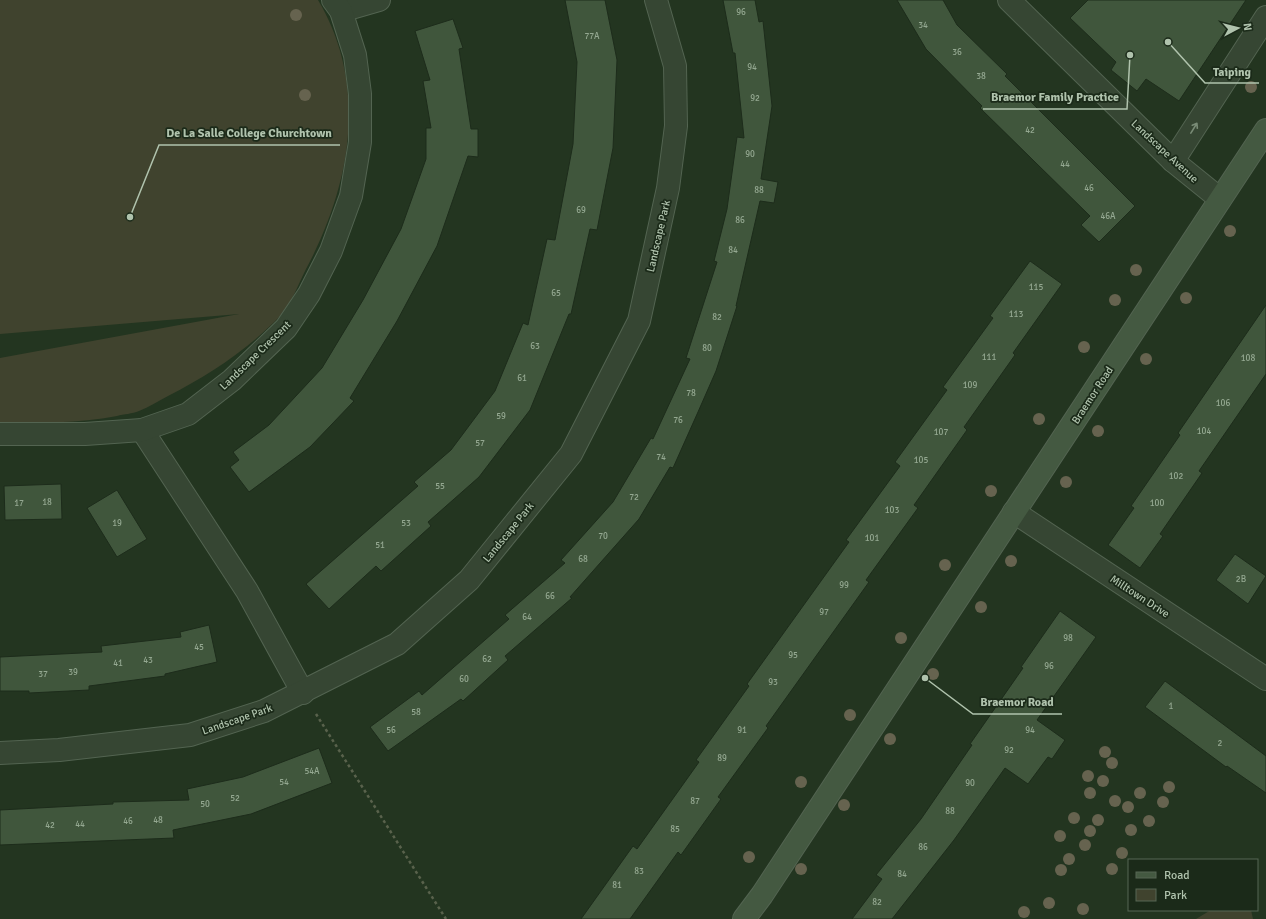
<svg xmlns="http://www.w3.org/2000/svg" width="1266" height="919" viewBox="0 0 1266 919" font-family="Signika,sans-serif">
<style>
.green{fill:#40432e}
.building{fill:#40563c;stroke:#1d2c1b}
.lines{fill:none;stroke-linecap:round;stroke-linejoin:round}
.minor-casing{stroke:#536451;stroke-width:24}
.secondary-casing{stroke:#536451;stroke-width:24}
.path{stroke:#59624c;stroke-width:2.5;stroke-dasharray:3 3;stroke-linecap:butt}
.minor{stroke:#364633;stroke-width:22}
.secondary{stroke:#445941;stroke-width:22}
.tree{fill:#66634f}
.oneway{stroke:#798b76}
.labels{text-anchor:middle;stroke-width:3.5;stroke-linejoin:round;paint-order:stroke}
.number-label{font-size:9px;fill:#94a891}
.street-label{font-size:11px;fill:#b0c3ad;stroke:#1b2a19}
.leader{fill:none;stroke:#b0c3ad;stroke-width:1.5}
.callout-dot{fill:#b0c3ad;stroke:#1b2a19;stroke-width:1.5}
.callout-label{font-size:12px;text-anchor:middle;font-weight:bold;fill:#b0c3ad;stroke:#1b2a19;stroke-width:3.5;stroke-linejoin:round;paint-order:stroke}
</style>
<rect width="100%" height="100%" fill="#233520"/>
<g class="green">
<path d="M0 0H318C369 86 351 185 306 269 299 283 291 304 281 315 249 349 209 375 168 396 158 401 149 407 139 411 132 414 124 414 117 416 78 424 39 422 0 423V358L239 314 0 334Z"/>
<path d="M1211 910H1251L1253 919H1196Z"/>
</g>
<g class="building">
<path d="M565 0H605L617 60 613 148 597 230 590 229 571 314H569L530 410 479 477 428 522 431 526 381 571 376 566 329 609 306 584 418 486 414 482 451 450 495 391 523 323 528 325 547 239 555 240 573 144 577 62Z"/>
<path d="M723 0H755L759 22 763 21 772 106 761 179 778 182 774 203 760 201 736 306H737L716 371 698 412 673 468 670 467 639 519 570 597 572 598 505 656 508 660 463 701 461 699 388 751 370 727 419 691 422 695 509 619 505 615 565 563 561 560 613 502 651 438 653 439 690 359 686 358 717 262 714 261 727 209 737 137 744 138 735 53H733Z"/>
<path d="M897 0H943L957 25 1007 74 1005 76 1135 206 1099 242 1081 225 1090 216 980 108 982 106 926 49Z"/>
<path d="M1088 0H1246L1179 101 1146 79 1137 91 1111 70 1116 62 1070 18Z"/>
<path d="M453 19 463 48 459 49 471 129H478V157L468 156 437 246 397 321 350 398 354 401 310 447 249 492 230 467 239 460 233 452 269 425 322 368 363 300 401 229 426 159V128H431L423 81 430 80 415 31Z"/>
<path d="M1030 261 1062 284 1013 353 1015 355 964 427 967 430 914 505 918 508 866 580 869 582 766 726 768 728 718 797 721 799 681 855 678 852 630 919H581L633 846 637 849 699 762 696 760 749 686 747 684 849 542 846 540 900 466 895 462 947 390 943 387 993 318 990 316Z"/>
<path d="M1266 305V374L1199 471 1202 473 1160 534 1163 536 1140 568 1108 545 1134 508 1131 506 1180 435 1178 433Z"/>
<path d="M61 484 62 519 5 520 4 486Z"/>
<path d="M117 490 147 539 117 557 87 508Z"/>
<path d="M1235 554 1266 576 1248 604 1216 580Z"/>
<path d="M1060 611 1096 637 1037 720 1065 740 1052 759 1048 757 1028 784 1005 768 954 840 892 919H852L882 879 876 875 921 819 972 745 970 744 1023 668 1021 667Z"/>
<path d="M209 625 217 662 165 674V676L89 686V690L29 693V691H0V657L102 652 101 646 181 637 180 632Z"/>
<path d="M1165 681 1266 756V793L1227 766 1226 767 1145 707Z"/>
<path d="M319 748 332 783 251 814 173 830 174 838 0 845V810L113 804V802L189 800 187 789 243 777Z"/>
</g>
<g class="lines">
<g class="minor-casing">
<g id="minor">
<path d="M1009 0 1173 161 1220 199"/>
<path d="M341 11 379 0"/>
<path d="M1173 161 1266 17"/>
<path d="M142 430 247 591 303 693"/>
<path d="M0 434H85L142 430 188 414 232 380 286 328 309 294 331 251 351 196 360 142V94L355 55 341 11 333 0"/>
<path d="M1014 512 1266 679"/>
<path d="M0 753 59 750 190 735 264 711 397 644 469 580 571 454 639 321 668 188 676 126 675 66 656 0"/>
</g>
</g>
<g class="secondary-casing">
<path id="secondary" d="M744 919 762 895 1266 130"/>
</g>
<path class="path" d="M316 714 446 919"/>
<use href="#minor" class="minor"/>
<use href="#secondary" class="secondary"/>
</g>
<g class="tree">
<circle cx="296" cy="15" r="6"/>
<circle cx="1251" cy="87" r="6"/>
<circle cx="305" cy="95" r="6"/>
<circle cx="1230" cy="231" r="6"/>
<circle cx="1136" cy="270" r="6"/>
<circle cx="1186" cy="298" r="6"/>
<circle cx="1115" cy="300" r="6"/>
<circle cx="1084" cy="347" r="6"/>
<circle cx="1146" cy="359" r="6"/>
<circle cx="1039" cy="419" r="6"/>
<circle cx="1098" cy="431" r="6"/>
<circle cx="1066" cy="482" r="6"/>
<circle cx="991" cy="491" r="6"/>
<circle cx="1011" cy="561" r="6"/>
<circle cx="945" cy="565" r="6"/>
<circle cx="981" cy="607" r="6"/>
<circle cx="901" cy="638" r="6"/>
<circle cx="933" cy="674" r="6"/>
<circle cx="850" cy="715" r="6"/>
<circle cx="890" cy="739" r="6"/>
<circle cx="1105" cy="752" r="6"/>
<circle cx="1112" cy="763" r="6"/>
<circle cx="1088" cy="776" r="6"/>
<circle cx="1103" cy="781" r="6"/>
<circle cx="801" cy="782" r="6"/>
<circle cx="1169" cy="787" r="6"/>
<circle cx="1090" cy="793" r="6"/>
<circle cx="1140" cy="793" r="6"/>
<circle cx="1115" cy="801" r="6"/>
<circle cx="1163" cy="802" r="6"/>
<circle cx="844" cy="805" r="6"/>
<circle cx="1128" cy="807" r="6"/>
<circle cx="1074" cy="818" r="6"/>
<circle cx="1098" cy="820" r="6"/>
<circle cx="1149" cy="821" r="6"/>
<circle cx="1131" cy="830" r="6"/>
<circle cx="1090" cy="831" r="6"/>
<circle cx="1060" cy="836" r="6"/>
<circle cx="1085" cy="845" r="6"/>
<circle cx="1122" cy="853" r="6"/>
<circle cx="749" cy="857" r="6"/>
<circle cx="1069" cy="859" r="6"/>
<circle cx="801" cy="869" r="6"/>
<circle cx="1112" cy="869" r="6"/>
<circle cx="1061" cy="870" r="6"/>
<circle cx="1049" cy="903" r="6"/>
<circle cx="1083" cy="909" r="6"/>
<circle cx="1024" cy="912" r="6"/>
</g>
<defs><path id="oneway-shaft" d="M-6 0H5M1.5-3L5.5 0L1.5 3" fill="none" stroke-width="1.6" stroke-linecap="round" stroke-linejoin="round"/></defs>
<use class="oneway" href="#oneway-shaft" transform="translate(1194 128) rotate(-58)"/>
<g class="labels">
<g class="number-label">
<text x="741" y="15">96</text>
<text x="923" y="28">34</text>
<text x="592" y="39">77A</text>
<text x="957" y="55">36</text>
<text x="752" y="70">94</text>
<text x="981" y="79">38</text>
<text x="755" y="101">92</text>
<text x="1030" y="133">42</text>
<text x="750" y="157">90</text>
<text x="1065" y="167">44</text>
<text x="1089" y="191">46</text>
<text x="759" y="193">88</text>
<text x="581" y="213">69</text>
<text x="1108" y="219">46A</text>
<text x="740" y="223">86</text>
<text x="733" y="253">84</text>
<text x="1036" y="290">115</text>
<text x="556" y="296">65</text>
<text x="1016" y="317">113</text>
<text x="717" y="320">82</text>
<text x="535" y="349">63</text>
<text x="707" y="351">80</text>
<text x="989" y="360">111</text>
<text x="1248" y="361">108</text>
<text x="522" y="381">61</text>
<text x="970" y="388">109</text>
<text x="691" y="396">78</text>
<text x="1223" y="406">106</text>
<text x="501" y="419">59</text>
<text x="678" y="423">76</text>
<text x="1204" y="434">104</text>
<text x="941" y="435">107</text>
<text x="480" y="446">57</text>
<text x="661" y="460">74</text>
<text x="921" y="463">105</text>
<text x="1176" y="479">102</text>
<text x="440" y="489">55</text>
<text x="634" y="500">72</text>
<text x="47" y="505">18</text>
<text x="19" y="506">17</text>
<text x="1157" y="506">100</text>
<text x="892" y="513">103</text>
<text x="117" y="526">19</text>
<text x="406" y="526">53</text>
<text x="603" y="539">70</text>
<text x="872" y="541">101</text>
<text x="380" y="548">51</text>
<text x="583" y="562">68</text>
<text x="1241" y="582">2B</text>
<text x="844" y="588">99</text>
<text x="550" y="599">66</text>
<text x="824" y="615">97</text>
<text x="527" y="620">64</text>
<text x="1068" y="641">98</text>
<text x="199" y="650">45</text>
<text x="793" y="658">95</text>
<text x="487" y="662">62</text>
<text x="148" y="663">43</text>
<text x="118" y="666">41</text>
<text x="1049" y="669">96</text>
<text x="73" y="675">39</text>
<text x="43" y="677">37</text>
<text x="464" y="682">60</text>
<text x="773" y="685">93</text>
<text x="1171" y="709">1</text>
<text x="416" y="715">58</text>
<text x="391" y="733">56</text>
<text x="742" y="733">91</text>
<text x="1030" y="733">94</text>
<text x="1220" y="746">2</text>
<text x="1009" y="753">92</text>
<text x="722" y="761">89</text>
<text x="312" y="774">54A</text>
<text x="284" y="785">54</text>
<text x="970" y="786">90</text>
<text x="235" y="801">52</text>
<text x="695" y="804">87</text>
<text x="205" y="807">50</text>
<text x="950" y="814">88</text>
<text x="158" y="823">48</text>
<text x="128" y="824">46</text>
<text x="80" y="827">44</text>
<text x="50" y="828">42</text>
<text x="675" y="832">85</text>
<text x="923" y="850">86</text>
<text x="639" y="874">83</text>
<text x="902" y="877">84</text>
<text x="617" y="888">81</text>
<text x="877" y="905">82</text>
</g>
<g class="street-label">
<text transform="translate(1165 151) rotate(43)" y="4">Landscape Avenue</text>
<text transform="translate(658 236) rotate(-77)" y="4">Landscape Park</text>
<text transform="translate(255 355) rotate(-44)" y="4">Landscape Crescent</text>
<text transform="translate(1092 395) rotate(-57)" y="4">Braemor Road</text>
<text transform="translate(508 532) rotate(-51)" y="4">Landscape Park</text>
<text transform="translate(1140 596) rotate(33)" y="4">Milltown Drive</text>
<text transform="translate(237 719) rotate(-19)" y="4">Landscape Park</text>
</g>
</g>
<path class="leader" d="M1168 42L1205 83H1259M1130 55L1127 109H983M130 217L159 145H340M925 678L973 714H1062"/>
<g class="callout-dot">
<circle cx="1168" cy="42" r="4"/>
<circle cx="1130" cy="55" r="4"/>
<circle cx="130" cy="217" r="4"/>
<circle cx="925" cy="678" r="4"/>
</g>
<g class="callout-label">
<text x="1232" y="76">Taiping</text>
<text x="1055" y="101">Braemor Family Practice</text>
<text x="249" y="137">De La Salle College Churchtown</text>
<text x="1017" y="706">Braemor Road</text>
</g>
<rect x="1128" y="859" width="130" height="52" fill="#1b2a19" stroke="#576754"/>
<rect x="1136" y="872" width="20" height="6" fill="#445941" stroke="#576754"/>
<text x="1164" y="879" font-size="12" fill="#b0c3ad">Road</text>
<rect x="1136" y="889" width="20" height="12" fill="#40432e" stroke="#576754"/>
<text x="1164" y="899" font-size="12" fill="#b0c3ad">Park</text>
<g transform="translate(1238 28) rotate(83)" stroke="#1b2a19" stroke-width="3" paint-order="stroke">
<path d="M0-3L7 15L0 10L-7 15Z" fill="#b0c3ad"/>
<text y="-6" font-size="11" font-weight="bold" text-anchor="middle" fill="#b0c3ad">N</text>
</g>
</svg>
